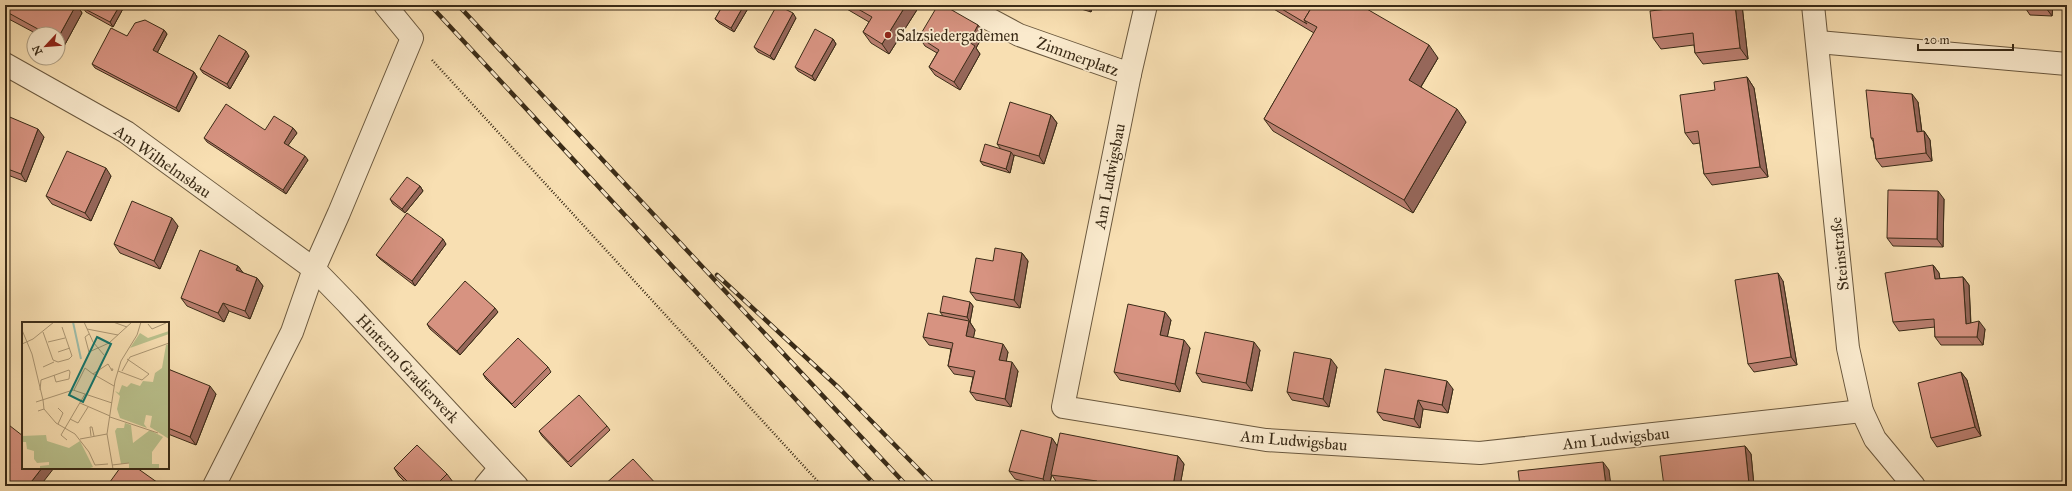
<svg xmlns="http://www.w3.org/2000/svg" width="2072" height="491" viewBox="0 0 2072 491" font-family="'IM FELL Great Primer',serif">
<style>
.lines{fill:none;stroke-linecap:round;stroke-linejoin:round}
.minor-casing{stroke:#6a583e;stroke-width:24}
.path{stroke:#3a2b17;stroke-width:2.5;stroke-dasharray:1 2;stroke-linecap:butt}
.minor{stroke:#faeacd;stroke-width:22}
.rail-casing{stroke:#3a2b17;stroke-width:4.5}
.rail{stroke:#faeacd;stroke-width:3;stroke-dasharray:9;stroke-linecap:butt}
.wall{fill:#b97e6f;stroke:#3a2b17}
.shaded-wall{fill:#96675a;stroke:#3a2b17}
.building{fill:#d79381;stroke:#3a2b17}
.poi-dot{fill:#8f2418;stroke:#faeacd;stroke-width:1.5}
.labels{text-anchor:middle;stroke-width:3.5;stroke-linejoin:round;paint-order:stroke}
.poi-label{font-size:16px;fill:#3a2b17;stroke:#faeacd;text-anchor:start}
.street-label{font-size:16px;fill:#3a2b17;stroke:#faeacd}
.inset-river{fill:none;stroke:#9dbdab;stroke-width:2}
.inset-road{fill:none;stroke:#ac9774;stroke-width:1}
.view{fill:#0f766e;fill-opacity:0.15;stroke:#0f766e;stroke-width:2}
.inset-edge{fill:none;stroke:#3a2b17;stroke-width:2}
</style>
<rect width="100%" height="100%" fill="#f8dfb2"/>
<filter id="stains"><feTurbulence type="fractalNoise" baseFrequency=".005" numOctaves="4"/><feColorMatrix values="0 0 0 0 .2 0 0 0 0 .09 0 0 0 0 .02 0 0 0 .5 -.17"/></filter>
<radialGradient id="worn" r=".72"><stop offset=".6" stop-color="#630" stop-opacity="0"/><stop offset="1" stop-color="#630" stop-opacity=".3"/></radialGradient>
<g class="lines">
<g class="minor-casing">
<g id="minor">
<path d="M963 5 1019 35 1130 74 1146 5"/>
<path d="M1813 5 1848 348 1862 411 1875 439 1914 486"/>
<path d="M1818 42 2067 64"/>
<path d="M5 64 126 132 314 269 348 304 517 486"/>
<path d="M1130 74 1063 407 1266 440 1480 453 1862 411"/>
<path d="M214 486 292 332 314 269 339 213 412 38 385 5"/>
<path d="M485 486 500 468"/>
</g>
</g>
<path class="path" d="M432 60 822 486"/>
<use href="#minor" class="minor"/>
<g class="rail-casing">
<g id="rail">
<path d="M430 5 876 486"/>
<path d="M458 5 907 486"/>
<path d="M717 275 839 388 935 486"/>
</g>
</g>
<use href="#rail" class="rail"/>
</g>
<g class="wall">
<path d="M5 5H77L82 13 63 48 58 45V34H37L5 17Z"/>
<path d="M85 5H125L113 27 86 12 83 8Z"/>
<path d="M723 5H750L734 32 719 23 715 19Z"/>
<path d="M840 5H920L889 54 871 43 863 32 869 22Z"/>
<path d="M1068 5H1093L1091 12Z"/>
<path d="M1267 5H1360L1438 58 1421 87 1466 122 1413 213 1273 131 1264 119 1314 33Z"/>
<path d="M1742 5 1748 59 1703 64 1695 53 1694 45 1661 49 1653 38Z"/>
<path d="M2011 5H2053L2052 16 2030 15 2026 9H2013Z"/>
<path d="M796 18 774 60 758 52 754 47Z"/>
<path d="M164 30 167 34 157 53 194 72 197 77 179 112 95 68 92 64 127 36Z"/>
<path d="M984 34 976 48 980 54 960 90 935 75 929 67 937 53 925 46 919 37Z"/>
<path d="M833 39 836 44 815 81 798 71 795 67Z"/>
<path d="M249 56 230 89 203 73 200 69Z"/>
<path d="M1747 77 1754 88 1768 177 1712 185 1704 174 1700 143 1693 144 1685 133 1715 90Z"/>
<path d="M1918 102 1922 132 1924 131 1930 140 1932 161 1882 167 1876 159 1873 141 1871 138Z"/>
<path d="M5 115 44 137 26 182 5 174Z"/>
<path d="M1051 115 1057 123 1044 164 1014 155V156L1010 173 983 165 980 161 1001 149 997 144Z"/>
<path d="M293 128 297 133 288 145 308 160 286 194 207 142 204 138Z"/>
<path d="M111 176 91 221 52 204 46 196Z"/>
<path d="M420 186 423 191 405 213 393 204 390 199Z"/>
<path d="M1944 199 1943 247 1893 246 1887 238Z"/>
<path d="M178 226 160 269 120 253 114 244Z"/>
<path d="M446 244 415 286 380 259 376 255Z"/>
<path d="M1022 253 1028 261 1020 308 976 300 970 292 993 261Z"/>
<path d="M1933 265 1939 273 1940 279 1963 277 1969 285 1971 323 1985 329 1983 345H1941L1935 337V327L1899 331 1893 322Z"/>
<path d="M238 266 243 273 257 278 263 286 250 319 229 311 224 322 187 306 181 298Z"/>
<path d="M1783 281 1797 365 1754 372 1748 364Z"/>
<path d="M970 302 973 306 970 322 975 330 973 338 1008 352 1006 361 1018 371 1011 407 976 400 970 392 973 377 954 374 948 366 951 349 929 345 923 337 943 316 940 312Z"/>
<path d="M498 312 460 355 430 329 427 324Z"/>
<path d="M1171 320 1167 337 1190 348 1180 392 1120 380 1114 372Z"/>
<path d="M1260 350 1252 391 1202 382 1196 373Z"/>
<path d="M548 367 551 372 515 408 486 379 483 374Z"/>
<path d="M1337 367 1329 407 1292 400 1287 392Z"/>
<path d="M168 369 216 394 196 445 168 434Z"/>
<path d="M1961 372 1967 380 1981 436 1937 447 1931 438Z"/>
<path d="M1453 389 1448 413 1423 409 1420 428 1383 420 1377 412Z"/>
<path d="M607 426 610 430 571 467 542 436 539 431Z"/>
<path d="M1052 438 1057 446 1178 456 1184 464 1180 486H1079L1057 483 1052 475 1049 486H1043L1015 479 1009 471Z"/>
<path d="M1745 446 1751 454 1754 486H1664Z"/>
<path d="M394 468 447 474 453 482 448 486H409L399 476Z"/>
</g>
<g class="shaded-wall">
<path d="M76 5H77L82 13 63 48 58 41V38Z"/>
<path d="M120 5H125L113 27 110 22Z"/>
<path d="M744 5H750L734 32 731 28Z"/>
<path d="M906 5H920L889 54 882 44Z"/>
<path d="M1086 5H1093L1091 12Z"/>
<path d="M1735 5H1742L1748 59 1740 48Z"/>
<path d="M2047 5H2053L2052 16 2046 8Z"/>
<path d="M793 13 796 18 774 60 770 56Z"/>
<path d="M978 25 984 34 976 48 980 54 960 90 954 82 969 42Z"/>
<path d="M164 30 167 34 156 55 153 50Z"/>
<path d="M833 39 836 44 815 81 812 76Z"/>
<path d="M1429 45 1438 58 1417 93 1409 80Z"/>
<path d="M246 51 249 56 230 89 227 84Z"/>
<path d="M194 72 197 77 179 112 176 108Z"/>
<path d="M1747 77 1754 88 1768 177 1760 167Z"/>
<path d="M1912 94 1918 102 1923 141 1917 132Z"/>
<path d="M1457 109 1466 122 1413 213 1404 200Z"/>
<path d="M1051 115 1057 123 1044 164 1039 156Z"/>
<path d="M293 128 297 133 287 147 284 143Z"/>
<path d="M38 129 44 137 26 182 21 174Z"/>
<path d="M1924 131 1930 140 1932 161 1926 153Z"/>
<path d="M1011 152 1014 156 1010 173 1006 169Z"/>
<path d="M305 156 308 160 286 194 283 190Z"/>
<path d="M106 168 111 176 91 221 85 213Z"/>
<path d="M420 186 423 191 405 213 402 209Z"/>
<path d="M1938 191 1944 199 1943 247 1937 239Z"/>
<path d="M172 218 178 226 160 269 154 261Z"/>
<path d="M443 239 446 244 415 286 412 281Z"/>
<path d="M1022 253 1028 261 1020 308 1014 300Z"/>
<path d="M1933 265 1939 273 1941 287 1935 279Z"/>
<path d="M238 266 244 274 236 270Z"/>
<path d="M1778 273 1783 281 1797 365 1791 357Z"/>
<path d="M1963 277 1969 285 1971 332 1966 324Z"/>
<path d="M257 278 263 286 250 319 245 311Z"/>
<path d="M970 302 973 306 970 322 967 317Z"/>
<path d="M223 303 229 311 224 322 218 313Z"/>
<path d="M495 308 498 312 460 355 457 351Z"/>
<path d="M1165 312 1171 320 1166 343 1160 335Z"/>
<path d="M969 321 975 330 972 345 966 336Z"/>
<path d="M1979 321 1985 329 1983 345 1977 337Z"/>
<path d="M1184 340 1190 348 1180 392 1175 384Z"/>
<path d="M1254 342 1260 350 1252 391 1246 383Z"/>
<path d="M1003 344 1008 352 1005 368 999 360Z"/>
<path d="M1331 359 1337 367 1329 407 1323 399Z"/>
<path d="M1012 362 1018 371 1011 407 1005 399Z"/>
<path d="M1961 372 1967 380 1981 436 1975 427Z"/>
<path d="M1447 381 1453 389 1448 413 1442 405Z"/>
<path d="M210 386 216 394 196 445 190 437Z"/>
<path d="M1418 400 1423 409 1420 428 1414 419Z"/>
<path d="M1052 438 1058 447 1049 486H1048L1043 479Z"/>
<path d="M1745 446 1751 454 1754 486H1751L1749 484Z"/>
<path d="M1178 456 1184 464 1180 486H1173Z"/>
<path d="M1603 462 1609 470 1611 486H1606Z"/>
<path d="M42 468H54L40 486H28Z"/>
</g>
<g class="building">
<path d="M5 5H76L58 38V34H47L5 11Z"/>
<path d="M85 5H120L110 22 83 8Z"/>
<path d="M723 5H744L731 28 715 19Z"/>
<path d="M777 5 793 13 770 56 754 47Z"/>
<path d="M851 5H906L882 44 863 32 872 17Z"/>
<path d="M938 5H943L978 25 969 42 975 46 954 82 929 67 939 50 919 37Z"/>
<path d="M1275 5H1313L1304 20 1307 24Z"/>
<path d="M1313 5H1360L1429 45 1409 80 1457 109 1404 200 1264 119 1317 27 1304 20Z"/>
<path d="M1684 5H1735L1740 48 1695 53 1693 33 1653 38 1650 11 1685 7Z"/>
<path d="M2024 5H2047L2046 8 2024 7Z"/>
<path d="M145 20 164 30 153 50 194 72 176 108 92 64 111 28 127 36 135 23Z"/>
<path d="M815 29 833 39 812 76 795 67Z"/>
<path d="M219 35 246 51 227 84 200 69Z"/>
<path d="M1747 77 1760 167 1704 174 1698 131 1685 133 1680 95 1715 90 1714 82Z"/>
<path d="M1866 90 1912 94 1917 132 1924 131 1926 153 1876 159 1873 138H1871Z"/>
<path d="M1010 102 1051 115 1039 156 997 144Z"/>
<path d="M226 104 265 130 274 116 293 128 284 143 305 156 283 190 204 138Z"/>
<path d="M5 115 38 129 21 174 5 168Z"/>
<path d="M985 144 1011 152 1006 169 980 161Z"/>
<path d="M67 151 106 168 85 213 46 196Z"/>
<path d="M407 177 420 186 402 209 390 199Z"/>
<path d="M1888 190 1938 191 1937 239 1887 238Z"/>
<path d="M132 201 172 218 154 261 114 244Z"/>
<path d="M407 213 443 239 412 281 376 255Z"/>
<path d="M995 248 1022 253 1014 300 970 292 976 258 993 261Z"/>
<path d="M200 250 238 266 236 270 257 278 245 311 223 303 218 313 181 298Z"/>
<path d="M1933 265 1935 279 1963 277 1966 324 1979 321 1977 337H1935L1934 319 1893 322 1885 273Z"/>
<path d="M1778 273 1791 357 1748 364 1735 280Z"/>
<path d="M465 281 495 308 457 351 427 324Z"/>
<path d="M943 296 970 302 967 317 940 312Z"/>
<path d="M1128 304 1165 312 1160 335 1184 340 1175 384 1114 372Z"/>
<path d="M928 313 969 321 966 336 1003 344 999 360 1012 362 1005 399 970 392 975 371 948 366 953 343 923 337Z"/>
<path d="M1205 332 1254 342 1246 383 1196 373Z"/>
<path d="M518 338 548 367 512 404 483 374Z"/>
<path d="M1294 352 1331 359 1323 399 1287 392Z"/>
<path d="M168 369 210 386 190 437 168 428Z"/>
<path d="M1385 369 1447 381 1442 405 1418 400 1414 419 1377 412Z"/>
<path d="M1961 372 1975 427 1931 438 1918 383Z"/>
<path d="M579 395 607 426 568 462 539 431Z"/>
<path d="M5 422 23 436V468H42L28 486H6L5 485Z"/>
<path d="M1021 430 1052 438 1043 479 1009 471Z"/>
<path d="M1060 433 1178 456 1173 486H1096L1097 481 1051 475Z"/>
<path d="M417 445 447 474 435 486H412L394 468Z"/>
<path d="M1745 446 1749 484 1733 486H1664L1660 456Z"/>
<path d="M633 459 658 486H603Z"/>
<path d="M1603 462 1606 486H1520L1518 471Z"/>
<path d="M120 468H137L161 485V486H107Z"/>
</g>
<circle class="poi-dot" cx="888" cy="35" r="4"/>
<g class="labels">
<g class="poi-label">
<text x="896" y="41">Salzsiedergademen</text>
</g>
<g class="street-label">
<text transform="translate(1078 56) rotate(20)" y="6">Zimmerplatz</text>
<text transform="translate(163 161) rotate(35)" y="6">Am Wilhelmsbau</text>
<text transform="translate(1109 176) rotate(-79)" y="6">Am Ludwigsbau</text>
<text transform="translate(1839 254) rotate(-96)" y="6">Steinstraße</text>
<text transform="translate(408 368) rotate(47)" y="6">Hinterm Gradierwerk</text>
<text transform="translate(1616 438) rotate(-6)" y="6">Am Ludwigsbau</text>
<text transform="translate(1294 440) rotate(5)" y="6">Am Ludwigsbau</text>
</g>
</g>
<g transform="translate(22 322)">
<rect width="147" height="147" fill="#f8dfb2"/>
<path d="M147 9V12L108 26 118 11 126 16ZM147 22V117L128 105 130 94 124 93 122 102 125 106 98 96 95 87 98 74 93 69 97 71 100 63 105 65 109 61 118 64 121 59 131 60 133 51 140 46 144 23ZM103 101 109 103 111 121 128 108 141 115 130 130V142H137V147H107V141L99 142 93 109 95 106H102ZM24 113 25 119 47 126 58 119 71 145 65 147H18V144L27 143V140L15 141 12 137V129L5 127 4 120H0V114Z" fill="#bac28e"/>
<path class="inset-river" d="M51 0 59 37"/>
<path class="inset-road" d="M62 0 71 20 82 33M91 0 105 5M126 2 130 7 144 1M65 7 96 13M0 8 10 32 21 78 22 87 16 89M21 10 31 38 36 40 47 37 50 34 40 5M67 12 63 15 67 30 87 21 110 0M26 20 43 16M0 22 11 17 32 0M36 30 48 26M21 45 32 40M89 47H91L90 49 89 47 86 42 71 52 92 64M96 49 120 58 127 52 105 37M100 49 108 35 147 21M18 68 19 58 47 48 48 50 47 57 34 60 32 53M52 68 63 46 71 52M14 80 51 68 90 81M58 81 88 94M36 86 41 91 36 102M22 87 34 101 53 112 67 130 73 143 86 142M88 95 136 111M48 97 56 101 66 85M69 114 68 105H70L72 114M58 117 85 112M45 118 39 113 63 72M90 143 107 141M91 147 85 112 93 59 99 39 115 13 119 0"/>
<path class="view" d="M75 15 89 22 61 80 47 73Z"/>
<rect width="147" height="147" class="inset-edge"/>
</g>
<rect width="2072" height="491" fill="none" stroke="#f8dfb2" stroke-width="20"/>
<rect x="6" y="6" width="2060" height="479" fill="none" stroke="#3a2b17" stroke-width="2"/>
<rect x="10" y="10" width="2052" height="471" fill="none" stroke="#3a2b17"/>
<g transform="translate(46 46) rotate(244)"><circle r="19" fill="#faeacd" stroke="#ad9e84"/>
<path d="M0-3L7 15L0 10L-7 15Z" fill="#8f2418"/>
<text y="-6" font-size="11" font-weight="bold" text-anchor="middle" fill="#3a2b17">N</text>
</g>
<path d="M1918 44v6h95v-6" fill="none" stroke="#3a2b17" stroke-width="2"/>
<text x="1924" y="44" font-size="12" fill="#3a2b17" stroke="#faeacd" stroke-width="3" paint-order="stroke">20 m</text>
<rect width="100%" height="100%" filter="url(#stains)"/>
<rect width="100%" height="100%" fill="url(#worn)"/>
</svg>
